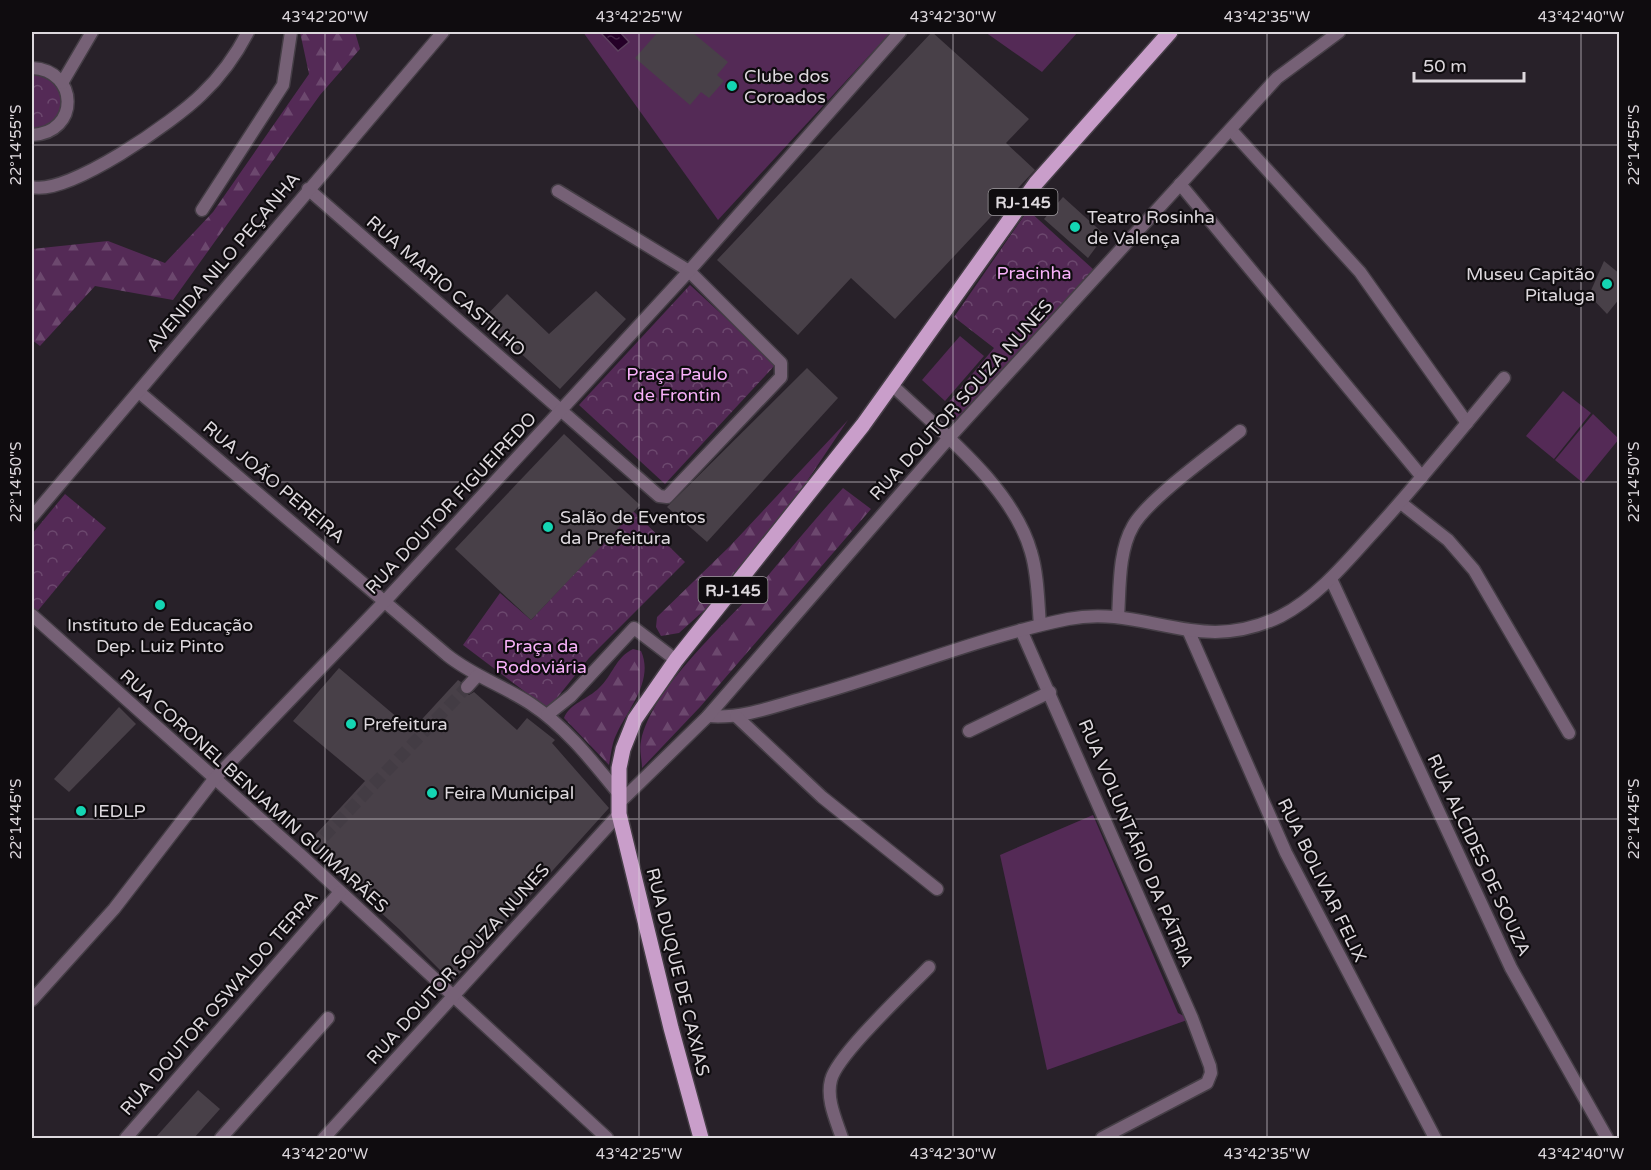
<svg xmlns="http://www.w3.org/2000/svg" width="1651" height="1170" viewBox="0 0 1651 1170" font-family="'Varela Round',sans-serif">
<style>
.grass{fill:#542a56}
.forest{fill:url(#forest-firs)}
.park{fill:url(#park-crowns)}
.water{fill:url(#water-ripples);stroke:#5c415e;stroke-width:1.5}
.building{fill:#484048}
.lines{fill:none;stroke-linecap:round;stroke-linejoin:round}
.street-tunnel{stroke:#433c44;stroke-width:12;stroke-dasharray:12 6;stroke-linecap:butt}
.street-casing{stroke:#453e46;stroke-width:15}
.primary-casing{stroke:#453e46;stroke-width:18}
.street{stroke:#766176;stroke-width:12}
.primary{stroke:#c99eca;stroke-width:15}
.ticks{fill:none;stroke:#ddd8dd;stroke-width:1.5;stroke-opacity:0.45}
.poi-dot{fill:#14d5b3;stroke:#0f0c0f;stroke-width:2}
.labels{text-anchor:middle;stroke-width:4.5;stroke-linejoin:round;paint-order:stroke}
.shield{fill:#0f0c0f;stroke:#9f9b9f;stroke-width:1.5}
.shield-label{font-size:16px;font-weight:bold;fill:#ddd8dd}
.poi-label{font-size:18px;fill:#ddd8dd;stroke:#0f0c0f;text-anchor:start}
.street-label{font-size:18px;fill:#ddd8dd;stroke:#0f0c0f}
.park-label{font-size:18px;fill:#f8b1fa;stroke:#0f0c0f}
.neatline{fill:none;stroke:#ddd8dd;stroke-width:2}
.ticks-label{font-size:15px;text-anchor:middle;fill:#ddd8dd}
</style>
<defs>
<pattern id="forest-firs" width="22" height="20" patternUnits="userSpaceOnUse" patternTransform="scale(1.5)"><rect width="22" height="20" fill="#542a56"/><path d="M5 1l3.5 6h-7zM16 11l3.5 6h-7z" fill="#6c486e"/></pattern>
<pattern id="park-crowns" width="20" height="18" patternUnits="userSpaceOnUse" patternTransform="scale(1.5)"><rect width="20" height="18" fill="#542a56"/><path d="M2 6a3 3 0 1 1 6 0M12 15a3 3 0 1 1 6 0" fill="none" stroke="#6c486e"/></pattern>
<pattern id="water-ripples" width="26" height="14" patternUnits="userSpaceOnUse" patternTransform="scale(1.5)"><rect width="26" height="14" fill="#240027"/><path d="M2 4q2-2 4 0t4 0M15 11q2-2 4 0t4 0" fill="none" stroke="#432446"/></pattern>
</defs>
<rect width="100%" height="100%" fill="#282129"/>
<g class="grass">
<path d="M583 32H891L718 220Z"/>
<path d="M985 32H1078L1042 72Z"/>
<path d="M960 336 984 356 945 401 922 380Z"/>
<path d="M1563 391 1591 413 1554 459 1526 436Z"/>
<path d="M1593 414 1619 439 1583 483 1555 460Z"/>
<path d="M1093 815 1178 1013 1190 1019 1047 1070 1000 855Z"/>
</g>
<g class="forest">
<path d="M300 32H355L360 49 320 95 173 300 95 286 40 346 32 340V249L108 241 165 263 213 212 309 74Z"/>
<path d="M848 420 772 533 720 596 679 633 661 636 656 627 657 617 730 546Z"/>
<path d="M843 488 871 509 700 707 642 768C642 760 639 749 641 741 653 685 729 622 766 578 791 548 816 518 843 488Z"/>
<path d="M633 649 641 651C654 680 629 708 617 733 612 742 611 754 609 765L564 718C569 704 588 699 599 688 613 675 615 658 633 649Z"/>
</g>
<g class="park">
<path d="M32 70 41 71 64 89 60 122 32 134Z"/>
<path d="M1028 210 1094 270 954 421 942 410 994 348 954 317Z"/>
<path d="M690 285 776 364 665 484 579 405Z"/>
<path d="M65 494 106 528 36 613 32 609V534Z"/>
<path d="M633 511 685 562 589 658 548 709 463 645 500 593 531 620Z"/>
</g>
<path class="water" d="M600 32H620L629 42 618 51Z"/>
<g class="building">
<path d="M658 32H692L728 62 717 75 724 81 709 98 701 92 690 105 635 58Z"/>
<path d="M932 32 1029 119 1006 143 1035 170 895 319 851 278 798 335 717 260Z"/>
<path d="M1063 197 1105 235 1088 258 1044 219Z"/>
<path d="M1604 261 1620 274V298L1607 314 1589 295Z"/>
<path d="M596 291 626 319 560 389 483 319 507 294 549 334Z"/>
<path d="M807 368 838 398 707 542 667 507Z"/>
<path d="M564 434 640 505 531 620 455 549Z"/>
<path d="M339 668 412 730 458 680 461 682 459 689 462 693 469 695 474 692 517 730 527 718 555 740 552 743 609 808 452 982 399 929 306 845 365 781 293 721Z"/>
<path d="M119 707 136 724 69 792 54 779Z"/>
<path d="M198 1090 220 1109 194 1138H155Z"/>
</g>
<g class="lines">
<path class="street-tunnel" d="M311 850 467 687"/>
<g class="street-casing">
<g id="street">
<path d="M32 68C79 70 80 133 32 135"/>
<path d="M62 83 92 32"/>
<path d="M1231 130 1360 272 1467 423"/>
<path d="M1180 184 1422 477"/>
<path d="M32 187C68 196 175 121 202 94 221 76 236 55 248 32"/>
<path d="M308 189 659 496 667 497 781 377V363L689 271 558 191"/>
<path d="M202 210 283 85 291 32"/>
<path d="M891 384C939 430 1013 487 1031 552 1038 575 1038 601 1040 625"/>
<path d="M139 392 447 655C473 676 504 686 531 704 566 727 593 762 619 794"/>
<path d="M1401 503 1448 540 1474 570 1569 733"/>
<path d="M32 517 443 32"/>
<path d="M1331 579 1511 968 1607 1138"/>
<path d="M32 615 304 858 607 1138"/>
<path d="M1118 617C1120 588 1118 552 1133 526 1148 499 1213 453 1240 431"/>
<path d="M1021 630 1192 1018 1210 1066 1211 1073 1207 1083 1102 1138"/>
<path d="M1189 632 1286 853 1435 1138"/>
<path d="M467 687 477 676"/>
<path d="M547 715 571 696 634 628 676 660"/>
<path d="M708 716C742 719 775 706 807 697 894 673 980 637 1068 619 1146 604 1198 657 1281 616 1316 598 1344 565 1370 536 1417 485 1460 431 1504 378"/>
<path d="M736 716 822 797 937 889"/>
<path d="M969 731 1050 692"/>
<path d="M619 803 708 716 948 439 1277 78 1339 32"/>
<path d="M32 1000 114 909 215 778 386 600 689 271 900 32"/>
<path d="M126 1138 340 892"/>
<path d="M221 1138 328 1018"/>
<path d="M324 1138 619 814"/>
<path d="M842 1138C836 1120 826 1099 831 1080 837 1055 909 988 929 967"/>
</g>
</g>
<g class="primary-casing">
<path id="primary" d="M701 1138 671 1028 619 814V768L623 749 635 719 676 660 863 425 1036 183 1170 32"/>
</g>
<use href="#street" class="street"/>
<use href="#primary" class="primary"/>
</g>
<path class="ticks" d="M325 32V1138M639 32V1138M953 32V1138M1267 32V1138M1581 32V1138M32 145H1620M32 482H1620M32 819H1620"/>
<g class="poi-dot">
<circle cx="732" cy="86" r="6"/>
<circle cx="1075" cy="227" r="6"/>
<circle cx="1607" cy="284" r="6"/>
<circle cx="548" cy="527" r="6"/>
<circle cx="160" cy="605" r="6"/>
<circle cx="351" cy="724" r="6"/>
<circle cx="432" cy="793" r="6"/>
<circle cx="81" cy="811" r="6"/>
</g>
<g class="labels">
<g class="shield">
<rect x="988.5" y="189" width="69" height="26" rx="4.5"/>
<rect x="698.5" y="577" width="69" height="26" rx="4.5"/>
</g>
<g class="shield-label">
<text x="1023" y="208">RJ-145</text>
<text x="733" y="596">RJ-145</text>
</g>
<g class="poi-label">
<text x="744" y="82">Clube dos<tspan x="744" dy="21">Coroados</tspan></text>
<text x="1087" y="223">Teatro Rosinha<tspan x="1087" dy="21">de Valença</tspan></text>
<text x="1595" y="280" text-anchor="end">Museu Capitão<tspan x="1595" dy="21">Pitaluga</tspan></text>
<text x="560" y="523">Salão de Eventos<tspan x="560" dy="21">da Prefeitura</tspan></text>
<text x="160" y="631" text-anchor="middle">Instituto de Educação<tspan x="160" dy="21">Dep. Luiz Pinto</tspan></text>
<text x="363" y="730">Prefeitura</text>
<text x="444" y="799">Feira Municipal</text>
<text x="93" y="817">IEDLP</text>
</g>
<g class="street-label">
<text transform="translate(223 262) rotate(-50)" y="6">AVENIDA NILO PEÇANHA</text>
<text transform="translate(446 286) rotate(41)" y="6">RUA MARIO CASTILHO</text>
<text transform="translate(961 400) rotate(-48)" y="6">RUA DOUTOR SOUZA NUNES</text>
<text transform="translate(274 482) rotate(40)" y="6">RUA JOÃO PEREIRA</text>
<text transform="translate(451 503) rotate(-47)" y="6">RUA DOUTOR FIGUEIREDO</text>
<text transform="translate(254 791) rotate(42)" y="6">RUA CORONEL BENJAMIN GUIMARÃES</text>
<text transform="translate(1136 843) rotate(67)" y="6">RUA VOLUNTÁRIO DA PÁTRIA</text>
<text transform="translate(1479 855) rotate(65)" y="6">RUA ALCIDES DE SOUZA</text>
<text transform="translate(1322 880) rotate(64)" y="6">RUA BOLIVAR FELIX</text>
<text transform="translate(458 964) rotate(-48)" y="6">RUA DOUTOR SOUZA NUNES</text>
<text transform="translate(678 972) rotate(76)" y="6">RUA DUQUE DE CAXIAS</text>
<text transform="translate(219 1003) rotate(-49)" y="6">RUA DOUTOR OSWALDO TERRA</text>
</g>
<g class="park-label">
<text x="1034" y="279">Pracinha</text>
<text x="677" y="380">Praça Paulo<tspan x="677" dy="21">de Frontin</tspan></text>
<text x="541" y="652">Praça da<tspan x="541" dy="21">Rodoviária</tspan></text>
</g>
</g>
<rect width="1651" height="1170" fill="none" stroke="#0f0c0f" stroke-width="66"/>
<path d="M1414 72v9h110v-9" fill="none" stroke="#ddd8dd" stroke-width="3"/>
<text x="1423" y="72" font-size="18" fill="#ddd8dd" stroke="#0f0c0f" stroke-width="4.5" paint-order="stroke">50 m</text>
<rect x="33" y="33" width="1585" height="1104" class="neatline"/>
<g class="ticks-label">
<text x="325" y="22">43°42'20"W</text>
<text x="639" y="22">43°42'25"W</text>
<text x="953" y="22">43°42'30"W</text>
<text x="1267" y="22">43°42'35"W</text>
<text x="1581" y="22">43°42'40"W</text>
<text transform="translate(1634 145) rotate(-90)" y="5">22°14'55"S</text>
<text transform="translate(16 145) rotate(-90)" y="5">22°14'55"S</text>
<text transform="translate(1634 482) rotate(-90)" y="5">22°14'50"S</text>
<text transform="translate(16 482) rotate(-90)" y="5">22°14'50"S</text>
<text transform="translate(1634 819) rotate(-90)" y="5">22°14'45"S</text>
<text transform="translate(16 819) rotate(-90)" y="5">22°14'45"S</text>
<text x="325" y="1159">43°42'20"W</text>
<text x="639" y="1159">43°42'25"W</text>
<text x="953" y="1159">43°42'30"W</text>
<text x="1267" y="1159">43°42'35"W</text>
<text x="1581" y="1159">43°42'40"W</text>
</g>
</svg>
